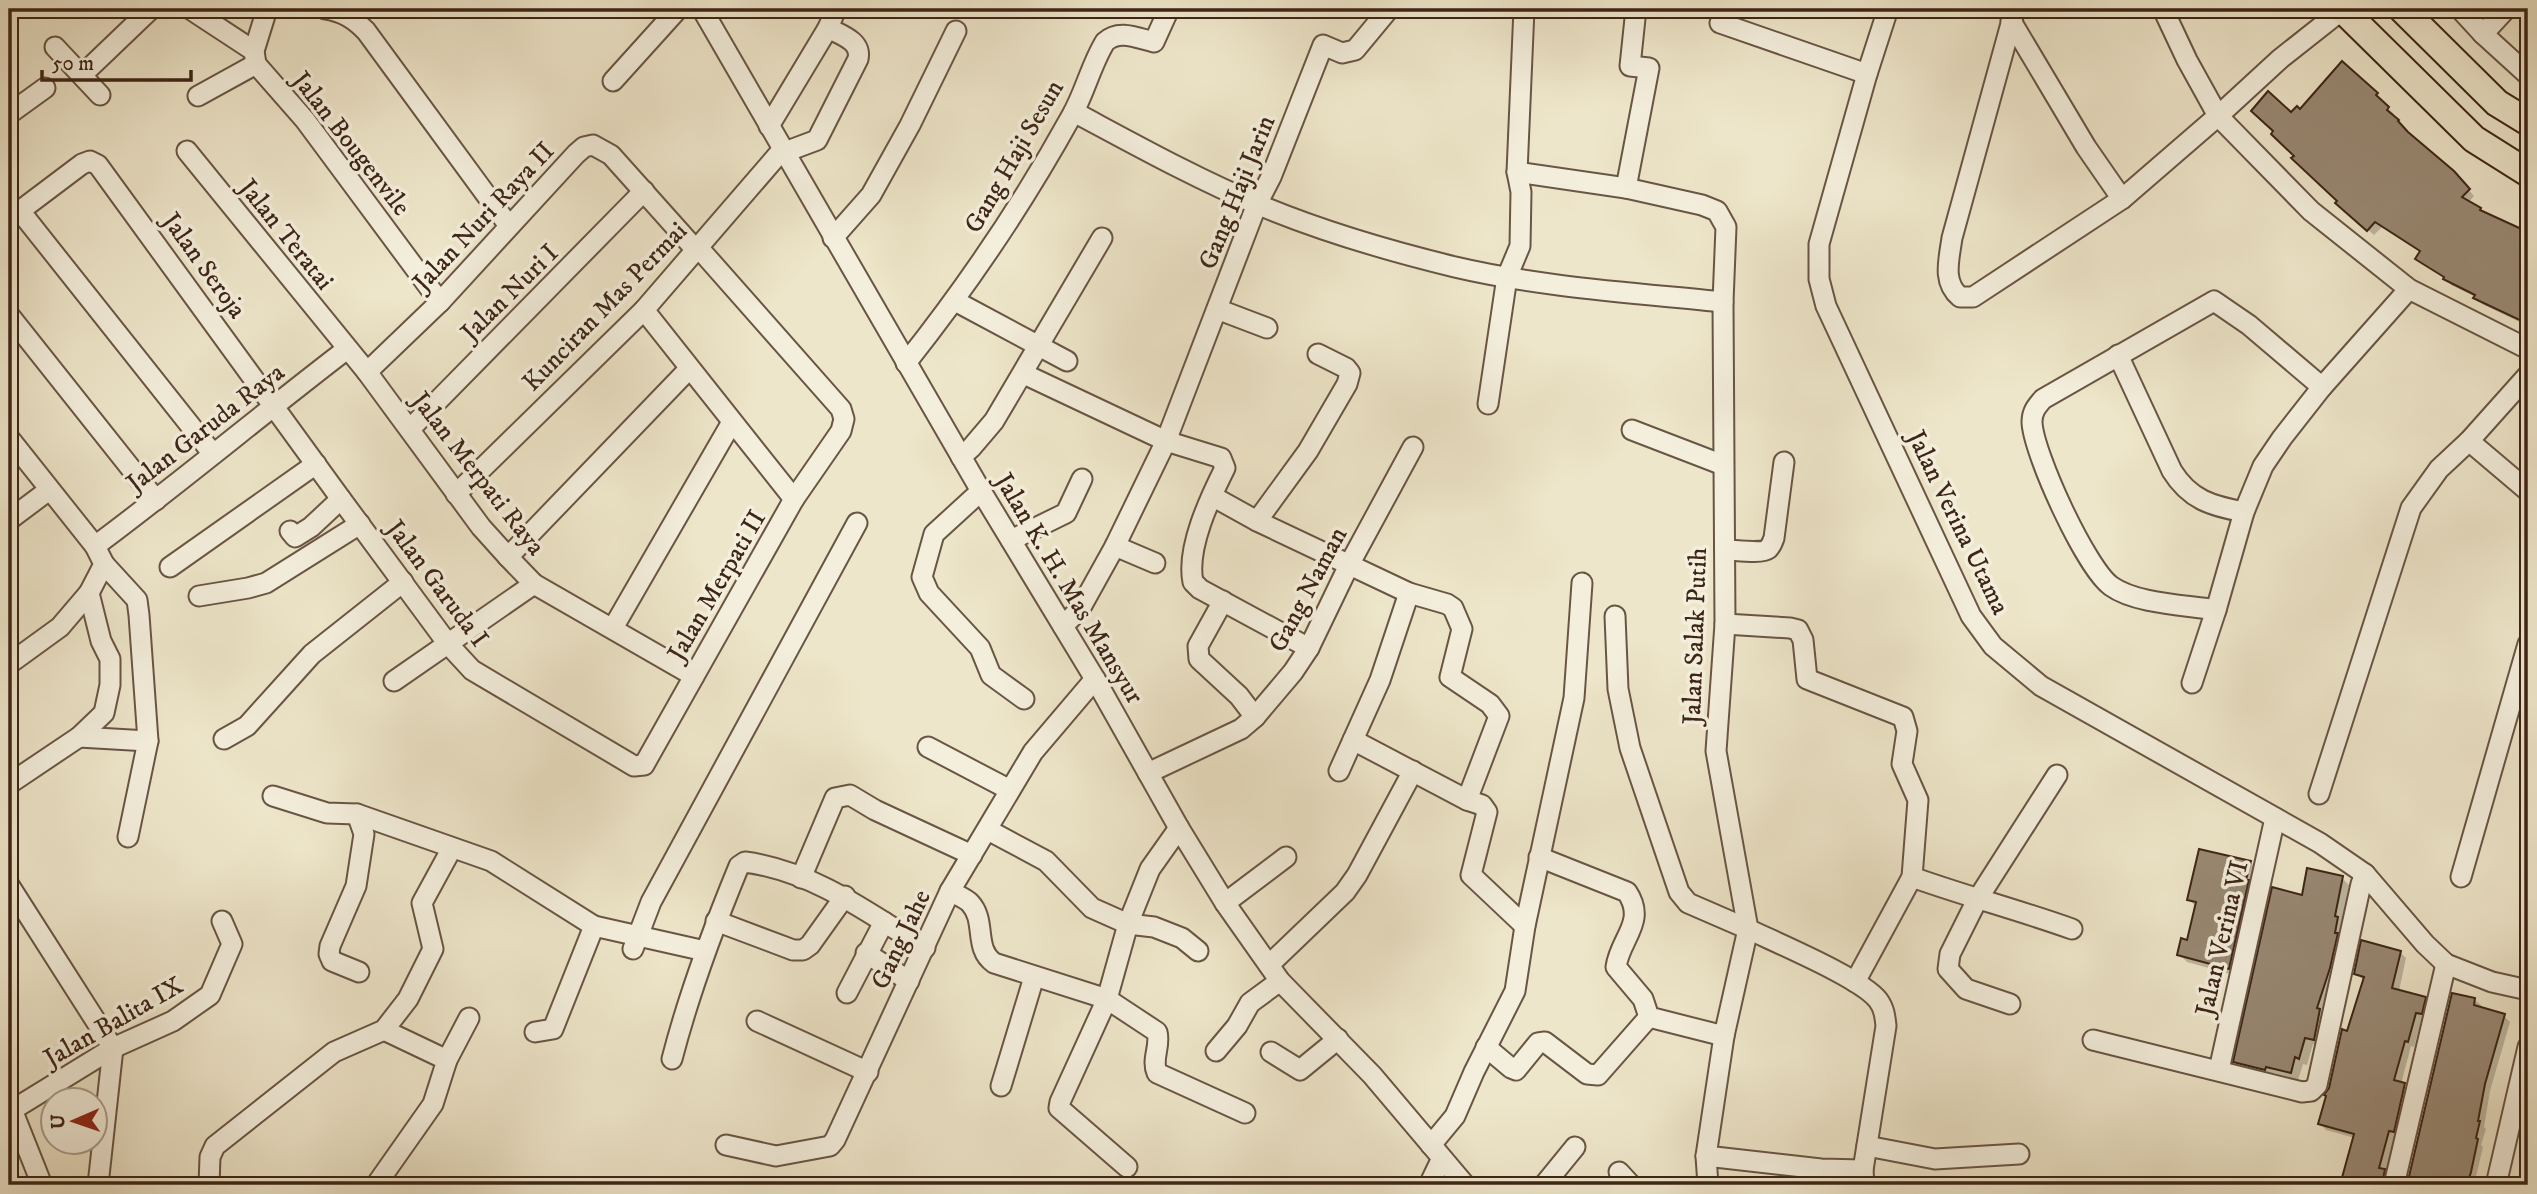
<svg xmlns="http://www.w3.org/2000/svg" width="2537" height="1194" viewBox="0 0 2537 1194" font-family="'IM FELL DW Pica',serif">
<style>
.shadow{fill:#0003}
.building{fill:#998974;stroke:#3d2517;stroke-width:2}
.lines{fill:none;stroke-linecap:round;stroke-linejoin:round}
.minor-casing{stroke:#695544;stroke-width:23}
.major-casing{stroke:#3d2517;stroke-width:30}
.minor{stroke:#f4efdd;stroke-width:19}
.major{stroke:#eee6ca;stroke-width:26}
.labels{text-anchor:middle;stroke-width:7;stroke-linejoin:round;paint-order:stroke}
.street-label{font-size:26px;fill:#3d2517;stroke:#f4efdd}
</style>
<rect width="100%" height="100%" fill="#eee6ca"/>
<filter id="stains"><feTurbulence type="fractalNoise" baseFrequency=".00286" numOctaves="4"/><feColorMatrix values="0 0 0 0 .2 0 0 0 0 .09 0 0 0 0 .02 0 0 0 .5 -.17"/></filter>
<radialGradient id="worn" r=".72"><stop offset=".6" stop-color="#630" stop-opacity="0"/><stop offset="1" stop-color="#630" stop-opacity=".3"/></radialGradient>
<g class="shadow">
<path d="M2477 9H2498L2486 16Z"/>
<path d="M2342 63 2383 100 2381 102 2394 114 2392 116 2404 127 2402 129 2460 180 2474 196 2468 203 2484 213 2528 232V326L2482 304 2476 297 2451 285 2446 278 2417 259 2421 252 2382 227 2374 235 2344 209 2291 115 2300 111Z"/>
<path d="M2250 862 2258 870 2237 976 2187 962 2179 954 2188 942 2197 907 2189 900Z"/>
<path d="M2342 878 2349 885 2342 923 2345 926 2322 1046 2313 1044 2307 1065 2303 1064 2298 1080 2274 1073 2273 1077 2243 1069 2235 1062 2303 897Z"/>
<path d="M2400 952 2406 958 2399 991 2425 999 2431 1005 2428 1019 2422 1018 2414 1047 2411 1046 2401 1084 2411 1091 2386 1172 2391 1177 2389 1185H2342L2355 1138 2326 1130 2320 1123 2365 981 2356 974Z"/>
<path d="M2474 999 2481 1005 2480 1009 2504 1016 2510 1022 2490 1091 2484 1127 2486 1129 2481 1145 2483 1147 2474 1185H2408Z"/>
<path d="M2528 1154V1185H2519Z"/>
</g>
<g class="building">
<path d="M2342 61 2378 93 2376 95 2389 107 2387 110 2399 120 2398 121 2408 132 2454 171 2470 189 2462 197 2481 208 2480 210 2528 232V324L2473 298 2475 295 2443 279 2444 277 2415 259 2420 251 2375 222 2367 231 2335 203 2337 201 2291 158 2294 156 2271 134 2273 131 2251 111 2268 91 2291 112 2297 106 2300 109Z"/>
<path d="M2199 849 2251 861 2246 880H2249L2229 969 2177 955 2181 938 2187 940 2196 902 2187 900Z"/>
<path d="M2307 868 2343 876 2335 916 2338 917 2335 933H2338L2330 968 2317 1008 2320 1009 2314 1040 2305 1038 2299 1059 2295 1057 2291 1073 2266 1067 2265 1070 2233 1062 2272 887 2302 895Z"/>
<path d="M2361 940 2401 951 2392 988 2426 997 2422 1014 2416 1013 2408 1042 2405 1041 2394 1080 2405 1083 2394 1132 2389 1131 2379 1168 2385 1169 2382 1185H2340L2354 1134 2318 1124 2326 1096 2324 1095 2329 1088 2342 1029 2347 1031 2364 977 2354 974Z"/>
<path d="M2452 993 2475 998 2474 1005 2505 1014 2485 1084 2478 1121H2480L2476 1138 2478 1139 2471 1172 2467 1185H2407Z"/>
</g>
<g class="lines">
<g class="minor-casing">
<g id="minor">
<path d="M190 9 254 51"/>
<path d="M267 9 254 51 256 64 305 120 440 302"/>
<path d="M325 9C343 12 353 18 366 31L509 226"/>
<path d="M702 9 981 491 1095 679 1179 828 1225 903 1280 981 1372 1075 1465 1185"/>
<path d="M1888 9 1867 74 1819 244V279L1826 306 1971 616 1993 646 2041 686 2320 843 2365 874 2425 944 2446 964 2492 982 2528 990"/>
<path d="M2015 9 1952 238C1949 260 1942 282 1960 297H1973L2122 199 2218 116 2280 59 2342 10"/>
<path d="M2163 9 2187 60 2218 116 2311 211 2409 289 2528 349"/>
<path d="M2460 9 2483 34 2528 75"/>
<path d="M2011 21 2086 147 2122 199"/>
<path d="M1720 23 1867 74"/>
<path d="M2483 34 2506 9"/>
<path d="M55 47 100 95"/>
<path d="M82 75 151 9"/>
<path d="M613 81 678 9"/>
<path d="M198 96 256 64"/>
<path d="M1074 112C1134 144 1195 178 1259 205 1321 231 1389 251 1455 267 1540 287 1636 293 1723 302"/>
<path d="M9 114 45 88"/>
<path d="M769 126 828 28 836 9"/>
<path d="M187 151 367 372 481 527 508 557 534 584 694 676"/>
<path d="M785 152 817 140 858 59C862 41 841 35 828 28"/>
<path d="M1517 172 1626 188 1702 205 1717 211 1726 227 1723 302 1725 624 1716 751 1748 929C1777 943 1861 978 1878 1000 1884 1008 1885 1016 1886 1026L1863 1170 1864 1185"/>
<path d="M1626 188 1649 68 1630 66 1636 9"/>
<path d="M20 211 213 454"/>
<path d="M9 219 82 164 90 161 98 165 341 499 448 644 472 670 634 766 644 765 794 499 841 431 844 419 841 409 704 254 696 250 611 155 593 145 584 147 576 154 440 302 367 372"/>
<path d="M833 238 871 195 910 125 956 31"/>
<path d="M955 301 1067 361"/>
<path d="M1217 309 1267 328"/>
<path d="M644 310 794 499"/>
<path d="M9 315 156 500"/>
<path d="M2118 355 2172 471C2190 500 2212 506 2244 512"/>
<path d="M906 363C968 285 1024 202 1072 115 1085 92 1091 65 1105 42 1119 29 1137 38 1154 42L1169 9"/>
<path d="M1024 374 1166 441 1221 458 1225 468C1210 498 1186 548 1193 582L1200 589 1309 648"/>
<path d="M1488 404 1507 277 1520 246 1521 192 1517 172 1524 9"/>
<path d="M410 429 644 191"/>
<path d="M1632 430 1723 465"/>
<path d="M9 438 95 546 104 564 89 593 60 627 9 664"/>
<path d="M2469 441 2528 491"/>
<path d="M961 457 971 448 994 421 1102 238"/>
<path d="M981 491 934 534 922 577 929 593 980 648 991 675 1024 699"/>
<path d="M456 494 644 310 783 149"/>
<path d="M1212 496 1257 521 1308 451 1347 384 1350 373 1346 368 1318 354"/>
<path d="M9 520 49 490"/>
<path d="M1257 521 1409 593 1447 604 1453 608 1462 629 1450 677 1490 704 1499 716 1467 800"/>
<path d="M290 531 295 537 311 527 341 499"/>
<path d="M1011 540 1066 513 1082 479"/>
<path d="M95 546C180 483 262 414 347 349"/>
<path d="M1115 546 1155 563"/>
<path d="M1725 550C1734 550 1762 554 1768 549 1770 547 1773 541 1774 538L1784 462"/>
<path d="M508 557 689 369"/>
<path d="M104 564 137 600 139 615 148 741 128 837"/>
<path d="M170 567 316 464"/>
<path d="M199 596 248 588 266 583 360 524"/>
<path d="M1223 601 1198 646 1199 659 1239 696 1255 717"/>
<path d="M2216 610C2186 605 2136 604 2111 586 2086 568 2033 453 2032 422 2032 412 2036 407 2043 399L2214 301 2249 325 2322 387"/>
<path d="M1615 616 1618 689 1630 748 1679 892 1688 903 1748 929 1724 1036 1706 1156 1821 1169 1863 1170"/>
<path d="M1725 624 1790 628 1798 630 1803 640 1807 679 1903 717 1907 731 1902 764 1918 800 1912 877 1855 982"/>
<path d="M1063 626 1080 609 1115 546 1166 441 1257 204 1271 177 1323 45 1342 53 1355 50 1389 9"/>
<path d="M613 628 732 422"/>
<path d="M394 681 534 584"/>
<path d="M2192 683 2216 610 2244 512 2263 466 2282 438 2322 387 2409 289"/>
<path d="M79 737 148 741"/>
<path d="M224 739 247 726 312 654 403 582"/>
<path d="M1353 740 1467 800 1482 805 1487 812 1471 875 1525 926"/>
<path d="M928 747 1010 790"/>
<path d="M1339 771 1380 680 1409 593"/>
<path d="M1148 773 1241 729 1255 717 1293 672 1309 648 1349 565 1413 447"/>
<path d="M9 784 79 737 104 713 110 685V659L101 641 89 593"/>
<path d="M2319 794 2411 508 2439 469 2469 441 2528 375"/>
<path d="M273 796 327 813 357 814 491 861 594 926 553 1029 535 1032"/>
<path d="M357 814 364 834 356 886 330 946 329 954 332 961 359 972"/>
<path d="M988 830 1046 861 1092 908 1128 924 1154 927 1182 938 1198 951"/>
<path d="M1539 857 1627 892C1647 922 1620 938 1616 967L1643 999 1649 1017 1724 1036"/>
<path d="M1912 877C1965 896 2019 910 2072 929"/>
<path d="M2461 877 2528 644"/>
<path d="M801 878 835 798 850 795 875 810 972 855"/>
<path d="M9 885 113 1048 98 1185"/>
<path d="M950 891C956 895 965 898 970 903 987 921 973 948 994 963L1107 999 1157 1032C1161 1046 1151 1059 1157 1073L1245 1113"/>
<path d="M1225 903 1286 857"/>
<path d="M716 921 793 950H803L810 945 845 896"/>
<path d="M594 926 705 951"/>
<path d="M633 949 651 902 857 523"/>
<path d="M866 953 909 981"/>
<path d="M1269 965 1345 892 1357 875 1413 771"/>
<path d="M847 993 884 922"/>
<path d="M2010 1004 1966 989 1948 969 1950 954 1977 900 2057 775"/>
<path d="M757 1021 868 1072"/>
<path d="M384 1030 447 1060"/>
<path d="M2093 1040 2302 1092 2311 1091 2317 1085 2361 884 2365 874"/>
<path d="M1486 1047 1511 1068 1516 1070 1538 1043 1545 1042 1587 1074 1598 1075 1649 1017"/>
<path d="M1216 1051 1237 1026 1250 1003 1280 981"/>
<path d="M1271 1052 1300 1070 1338 1039"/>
<path d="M672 1059C689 993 713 929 739 866L745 862C813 871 869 913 925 948"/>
<path d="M2219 1070 2275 818"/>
<path d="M1001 1086 1034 977"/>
<path d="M9 1102 42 1185"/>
<path d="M9 1112 113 1048 173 1021 210 995 232 944 222 921"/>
<path d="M726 1145 776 1156 830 1146 835 1140 950 891 1033 752 1095 679"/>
<path d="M1431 1145 1455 1116 1474 1072 1515 991 1525 926 1574 698 1582 583"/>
<path d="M1867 1146 1935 1159 2019 1154"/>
<path d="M1706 1156 1708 1185"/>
<path d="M1127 1167 1059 1108 1060 1102 1107 999 1128 924 1150 869 1179 828"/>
<path d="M1619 1172 1631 1185"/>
<path d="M209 1185 210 1157 215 1146 334 1052 384 1030 408 999 433 949 422 903 452 848"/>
<path d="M376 1185 433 1104 447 1060 469 1018"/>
<path d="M1429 1185 1441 1160"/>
<path d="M1544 1185 1575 1147"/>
<path d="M2394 1185 2446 964"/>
<path d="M2496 1185 2528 1047"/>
</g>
</g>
<g class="major-casing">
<g id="major">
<path d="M2342 9 2474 139 2528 173"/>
<path d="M2402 9 2497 103 2528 122"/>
</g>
</g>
<use href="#minor" class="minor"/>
<use href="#major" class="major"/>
</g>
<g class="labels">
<g class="street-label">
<text transform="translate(352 143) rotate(52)" y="9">Jalan Bougenvile</text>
<text transform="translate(1013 156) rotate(-60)" y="9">Gang Haji Sesun</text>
<text transform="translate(1236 192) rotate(-68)" y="9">Gang Haji Jarin</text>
<text transform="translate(483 216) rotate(-47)" y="9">Jalan Nuri Raya II</text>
<text transform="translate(287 234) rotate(51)" y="9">Jalan Teratai</text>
<text transform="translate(205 265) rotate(54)" y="9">Jalan Seroja</text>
<text transform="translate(509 292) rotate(-45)" y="9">Jalan Nuri I</text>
<text transform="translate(604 306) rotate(-46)" y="9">Kunciran Mas Permai</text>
<text transform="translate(205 427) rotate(-38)" y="9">Jalan Garuda Raya</text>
<text transform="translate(479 473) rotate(52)" y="9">Jalan Merpati Raya</text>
<text transform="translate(1959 522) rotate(64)" y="9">Jalan Verina Utama</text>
<text transform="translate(438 583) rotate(53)" y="9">Jalan Garuda I</text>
<text transform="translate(716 585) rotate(-60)" y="9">Jalan Merpati II</text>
<text transform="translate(1070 588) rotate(59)" y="9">Jalan K. H. Mas Mansyur</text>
<text transform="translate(1307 589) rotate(-62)" y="9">Gang Naman</text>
<text transform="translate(1694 636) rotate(-88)" y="9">Jalan Salak Putih</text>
<text transform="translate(2221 938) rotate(-77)" y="9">Jalan Verina VI</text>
<text transform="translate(900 939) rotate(-65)" y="9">Gang Jahe</text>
<text transform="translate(113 1021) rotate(-30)" y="9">Jalan Balita IX</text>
</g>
</g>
<rect width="2537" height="1194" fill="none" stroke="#eee6ca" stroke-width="35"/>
<rect x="10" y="10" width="2516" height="1173" fill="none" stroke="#3d2517" stroke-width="3.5"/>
<rect x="18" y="18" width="2502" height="1159" fill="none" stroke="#3d2517" stroke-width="2"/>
<g transform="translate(74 1121) rotate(268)"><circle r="33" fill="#f4efdd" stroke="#ab9e8e" stroke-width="2"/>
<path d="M0-5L12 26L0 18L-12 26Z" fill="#8f2418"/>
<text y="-10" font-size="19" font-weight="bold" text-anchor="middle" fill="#3d2517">U</text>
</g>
<path d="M42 70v10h149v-10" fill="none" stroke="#3d2517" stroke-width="3.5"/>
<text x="52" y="70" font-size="21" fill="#3d2517" stroke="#f4efdd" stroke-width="5" paint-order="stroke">50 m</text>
<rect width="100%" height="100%" filter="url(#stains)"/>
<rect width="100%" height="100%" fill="url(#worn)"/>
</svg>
